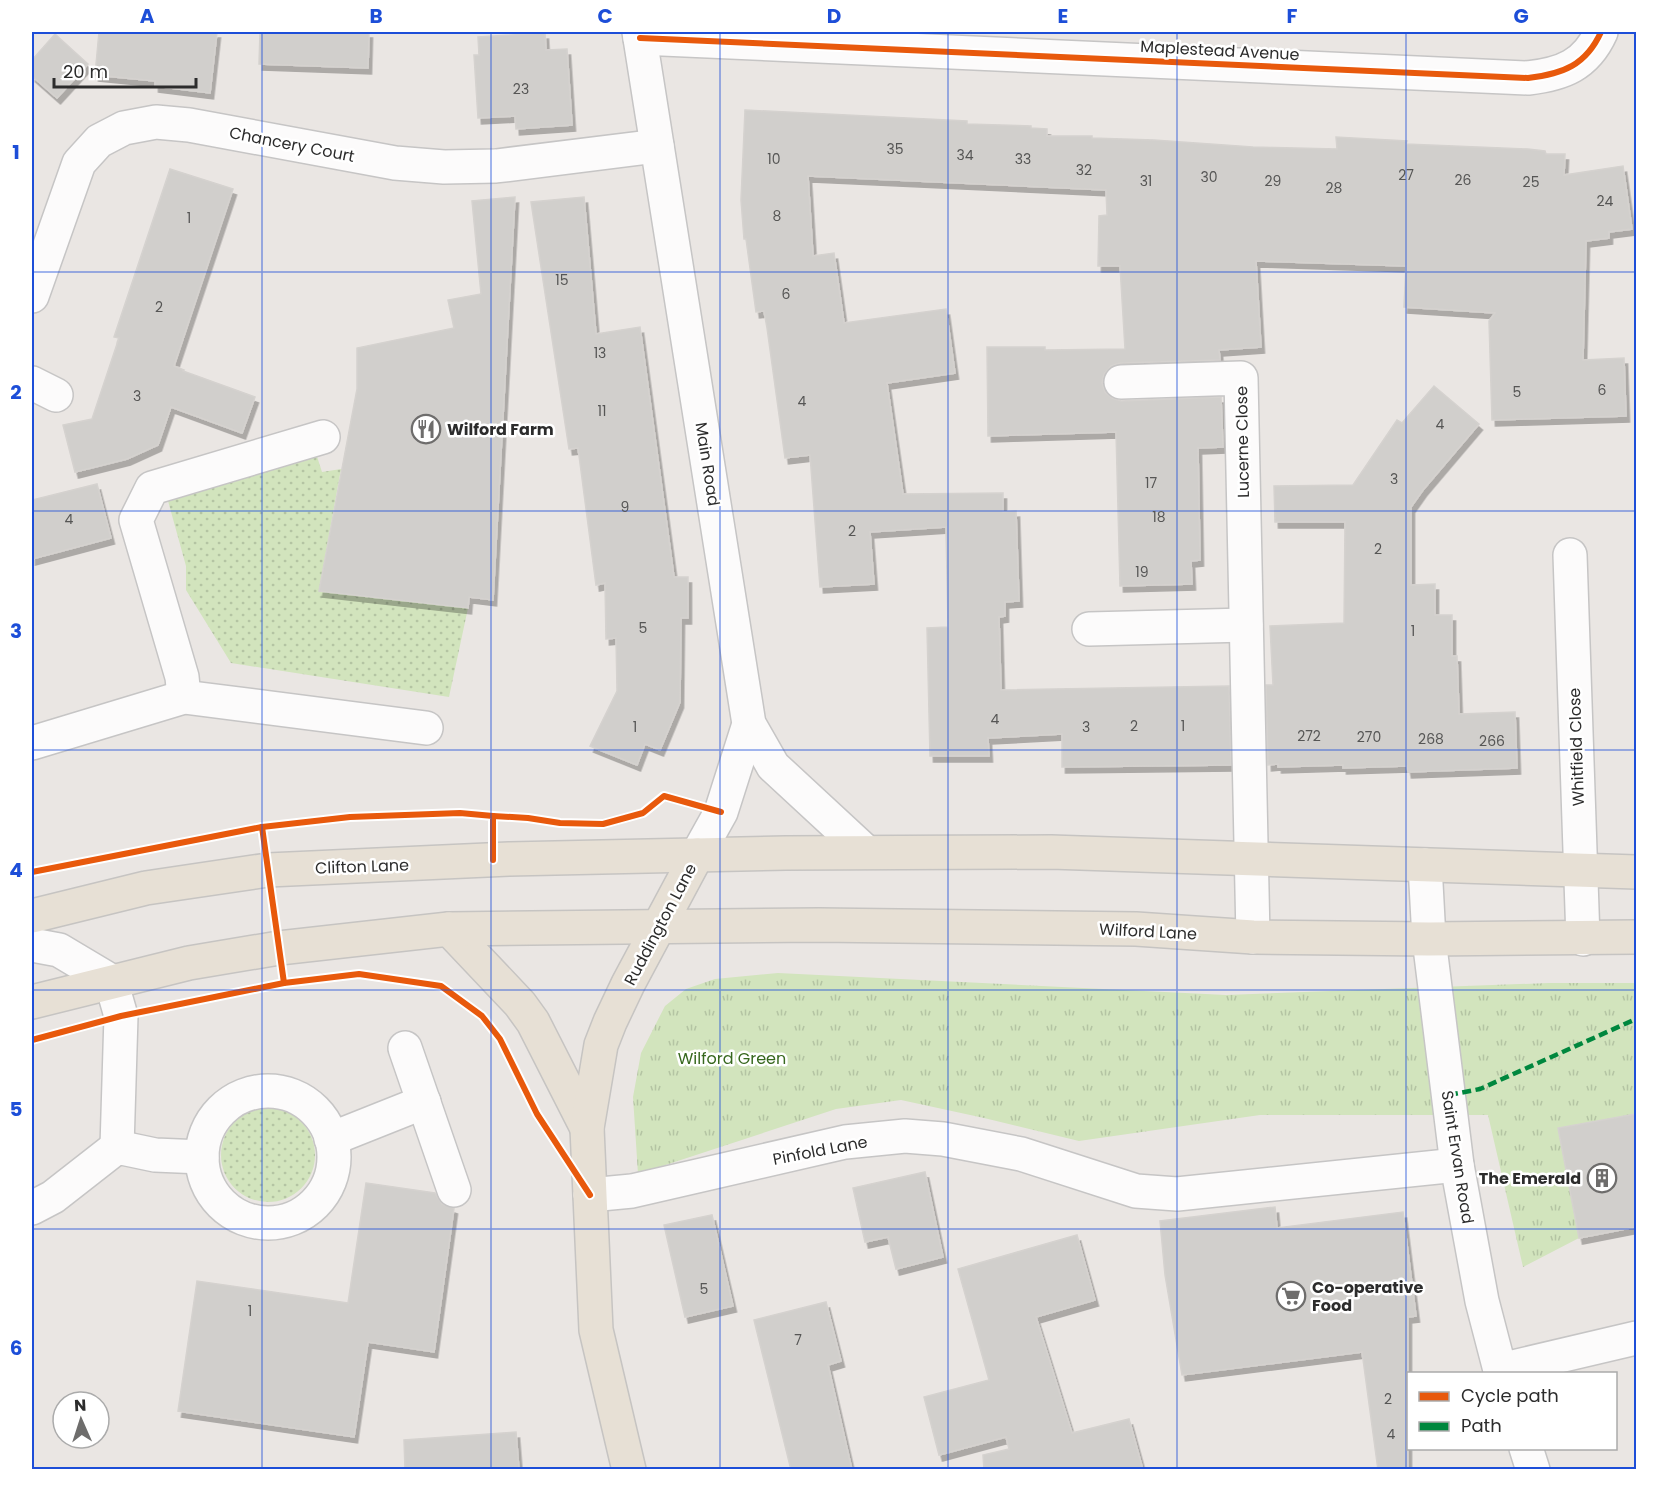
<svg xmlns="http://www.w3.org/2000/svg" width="1668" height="1501" viewBox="0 0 1668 1501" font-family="Poppins,sans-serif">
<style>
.grass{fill:url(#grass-dots)}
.park{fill:url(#park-tufts)}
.building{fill:#d1cfcc;stroke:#d5d2cf;stroke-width:1.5;filter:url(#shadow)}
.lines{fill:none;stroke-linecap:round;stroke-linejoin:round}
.minor-casing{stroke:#c6c5c5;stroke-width:36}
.major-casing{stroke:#c6c4c2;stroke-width:36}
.minor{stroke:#fcfbfb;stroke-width:33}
.major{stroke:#e7e0d5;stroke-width:33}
.quiet{stroke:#00873e;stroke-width:4.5;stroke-dasharray:9 4.5;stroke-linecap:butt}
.cycleway-casing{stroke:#fff;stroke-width:10}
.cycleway{stroke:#e8590c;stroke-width:6}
.grid{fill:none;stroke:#1d4ed8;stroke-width:1.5;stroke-opacity:0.55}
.labels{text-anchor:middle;stroke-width:5;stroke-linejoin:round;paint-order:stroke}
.number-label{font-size:14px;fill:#565655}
.street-label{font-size:16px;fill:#2c2c2c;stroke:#fff}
.poi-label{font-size:16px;font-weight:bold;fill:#2c2c2c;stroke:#fff;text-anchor:start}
.park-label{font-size:16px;fill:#37681e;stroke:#fff}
.neatline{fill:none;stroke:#1d4ed8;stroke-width:2}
.grid-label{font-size:20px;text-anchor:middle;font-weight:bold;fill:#1d4ed8}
</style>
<defs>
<pattern id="grass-dots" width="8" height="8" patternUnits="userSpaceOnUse" patternTransform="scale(1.5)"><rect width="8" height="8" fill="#d2e4bd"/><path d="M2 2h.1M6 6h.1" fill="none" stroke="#b4c4a3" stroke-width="1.8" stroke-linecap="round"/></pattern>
<pattern id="park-tufts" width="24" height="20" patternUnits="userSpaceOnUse" patternTransform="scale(1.5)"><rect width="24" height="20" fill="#d2e4bd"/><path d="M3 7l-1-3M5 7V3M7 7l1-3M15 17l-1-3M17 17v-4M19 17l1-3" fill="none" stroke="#b4c4a3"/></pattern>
<filter id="shadow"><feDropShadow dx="3.5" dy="6" stdDeviation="0" flood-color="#0004"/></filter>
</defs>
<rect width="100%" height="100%" fill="#eae6e3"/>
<g class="grass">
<path d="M313 444 322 472 341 469 319 590 468 608 449 697 231 663 186 590V566L165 490Z"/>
<circle cx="268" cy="1155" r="47"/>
</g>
<path class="park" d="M778 973 1226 995 1549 983H1636V1114L1558 1128 1579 1238 1523 1267 1488 1115H1260L1079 1141 984 1118 901 1100 836 1109 638 1174 633 1097 641 1053 665 1006 686 989 715 979Z"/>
<g class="building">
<path d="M99 32H217L210 93 155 86V81L95 75Z"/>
<path d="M260 32H369L368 68 259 64Z"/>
<path d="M545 33 546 50 567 49 572 125 516 129 515 116 478 118 474 55H479L478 37Z"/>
<path d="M55 34 88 64 57 98 32 76V60Z"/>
<path d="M745 110 967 121V124L1031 126V128L1047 129V136H1092V138L1154 140 1253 147 1337 149 1336 137 1407 141 1406 144 1528 149 1545 151 1546 154H1565L1564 175 1623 166 1632 229 1609 232V238L1586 241 1583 360 1624 358 1626 416 1492 420 1489 321 1495 313 1404 307 1406 266 1256 261 1261 347 1219 350 1220 360 1120 363 1111 366 1104 374 1102 383 1105 392 1112 398 1121 401 1221 397 1223 447 1198 448 1200 560 1191 561 1192 584 1120 586 1116 432 988 436 987 347H1045V350L1125 349 1120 266H1098L1099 216 1107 215 1106 190 808 176 813 256 834 253 844 323 946 309 955 373 887 383 903 494 1003 493V512L1016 511 1019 601 1005 602V616L999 617 1001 690 1229 686 1231 765 1062 767V734L988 738 989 756H930L927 628 948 627 946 527 870 532 874 584 820 587 810 455 785 458 767 328 764 311 756 312 746 239H744L741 200Z"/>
<path d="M170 169 233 189 174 366 184 370 183 371 255 397 242 433 171 407 158 445 127 459 75 472 63 425 92 419 119 338 114 337Z"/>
<path d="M515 197 493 600 469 597 468 608 319 591 357 389V348L454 328 448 300 481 294 472 201Z"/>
<path d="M584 197 596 334 640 327 674 577H688V618H681L680 702 660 750 645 744 637 765 590 746 617 691 616 638 606 639 605 583 596 585 578 448 569 449 531 202Z"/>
<path d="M1434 386 1479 424 1423 490 1411 507V585L1435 584V615H1452V656H1457L1459 714 1515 712 1517 768 1408 772 1407 766 1343 768V765L1278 767V764L1268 765 1266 685H1273L1270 626 1344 623 1345 522H1275L1274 486 1353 485 1397 420 1402 423Z"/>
<path d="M97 484 111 538 32 559V500Z"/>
<path d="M1636 1114V1227L1579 1238 1558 1128Z"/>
<path d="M925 1172 943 1257 896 1269 888 1237 865 1242 853 1188Z"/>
<path d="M366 1183 435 1193 442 1204 454 1208 434 1352 368 1342 354 1437 178 1411 197 1281 348 1303Z"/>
<path d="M1275 1207 1277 1228 1403 1212 1416 1316 1408 1317V1470H1378L1362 1352 1182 1375 1165 1275 1160 1221Z"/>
<path d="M712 1215 733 1306 685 1317 664 1225Z"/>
<path d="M1077 1235 1095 1300 1036 1317 1072 1433 1129 1419 1143 1470H984L983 1455 1009 1449 1006 1437 939 1455 924 1397 989 1380 958 1269Z"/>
<path d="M826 1302 841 1361 828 1365 852 1470H791L754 1320Z"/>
<path d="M516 1432 519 1470H405L404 1440Z"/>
</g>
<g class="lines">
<g class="minor-casing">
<g id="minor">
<path d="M639 32 749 724 773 766 866 852"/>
<path d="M640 38 1528 78C1563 74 1586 65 1601 32"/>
<path d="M32 296 79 163 99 141 124 128 156 122 189 125 395 163 444 167 496 166 657 146"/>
<path d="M1121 382 1241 378 1253 937"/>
<path d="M32 383 56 395"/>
<path d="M1570 555 1583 939"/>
<path d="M1089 629 1246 625"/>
<path d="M184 697 182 677 136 520 152 488 323 437"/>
<path d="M32 743 184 697 426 728"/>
<path d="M697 855 721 812 749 724"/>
<path d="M1425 865 1429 939 1457 1165 1482 1301 1501 1374"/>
<path d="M32 945 59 950 111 981 121 1016 117 1147"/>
<path d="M405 1048 454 1190"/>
<circle cx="268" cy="1157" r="66"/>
<path d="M331 1139 424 1102"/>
<path d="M590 1195 632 1191 845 1142 905 1136 943 1139 1021 1154 1136 1191 1177 1194 1457 1165"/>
<path d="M32 1208 53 1197 117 1147 155 1155 202 1157"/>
<path d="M1500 1370 1636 1338"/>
<path d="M1526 1448 1533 1470"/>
</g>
</g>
<g class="major-casing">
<g id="major">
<path d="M32 916 146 888 268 870 509 859 786 853 1051 852 1636 872"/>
<path d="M449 929 520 1004 533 1022 587 1128"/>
<path d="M32 1002 189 963 279 948 449 929 819 925 1136 929 1253 937 1429 939 1636 937"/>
<path d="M629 1470 596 1330 587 1128 601 1045 610 1022 628 984 697 855"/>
</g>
</g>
<use href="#minor" class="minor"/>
<use href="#major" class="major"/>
<path class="quiet" d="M1449 1095 1480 1089 1636 1019"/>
<g class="cycleway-casing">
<g id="cycleway">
<path d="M640 38 1528 78C1563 74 1586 65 1601 32"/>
<path d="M493 816 528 818 560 823 603 824 643 813 664 796 721 812"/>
<path d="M262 827 284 983"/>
<path d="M32 872 262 827 350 817 460 813 493 816V860"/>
<path d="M32 1040 121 1016 284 983 359 974 441 986 482 1016 500 1039 537 1114 590 1195"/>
</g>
</g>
<use href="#cycleway" class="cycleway"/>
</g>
<path class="grid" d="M262 32V1470M491 32V1470M720 32V1470M948 32V1470M1177 32V1470M1406 32V1470M32 272H1636M32 511H1636M32 750H1636M32 990H1636M32 1229H1636"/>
<defs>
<g id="restaurant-ring" transform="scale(1.5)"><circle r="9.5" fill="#fff" stroke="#6e6d6c" stroke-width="1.5"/><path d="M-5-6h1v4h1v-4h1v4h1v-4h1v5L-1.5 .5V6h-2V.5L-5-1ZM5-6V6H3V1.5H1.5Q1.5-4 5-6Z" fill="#6e6d6c"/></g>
<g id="building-ring" transform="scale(1.5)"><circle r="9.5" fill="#fff" stroke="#6e6d6c" stroke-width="1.5"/><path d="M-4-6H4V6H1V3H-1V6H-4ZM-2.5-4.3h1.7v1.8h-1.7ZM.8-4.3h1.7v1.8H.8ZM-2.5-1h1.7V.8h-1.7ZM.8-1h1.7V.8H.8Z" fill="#6e6d6c"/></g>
<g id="supermarket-ring" transform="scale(1.5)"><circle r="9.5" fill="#fff" stroke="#6e6d6c" stroke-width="1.5"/><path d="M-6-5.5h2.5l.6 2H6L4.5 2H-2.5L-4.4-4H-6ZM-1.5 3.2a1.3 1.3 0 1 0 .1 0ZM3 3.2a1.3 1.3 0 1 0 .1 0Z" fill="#6e6d6c"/></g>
</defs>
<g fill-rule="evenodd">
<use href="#restaurant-ring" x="426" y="429"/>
<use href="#building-ring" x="1602" y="1178"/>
<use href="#supermarket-ring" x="1291" y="1296"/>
</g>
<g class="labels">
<g class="number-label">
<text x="521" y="94">23</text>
<text x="895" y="154">35</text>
<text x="965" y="160">34</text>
<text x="774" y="164">10</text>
<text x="1023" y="164">33</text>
<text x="1084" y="175">32</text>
<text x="1406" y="180">27</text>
<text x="1209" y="182">30</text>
<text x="1463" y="185">26</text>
<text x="1146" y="186">31</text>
<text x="1273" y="186">29</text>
<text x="1531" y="187">25</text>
<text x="1334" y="193">28</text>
<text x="1605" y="206">24</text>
<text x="777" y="221">8</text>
<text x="189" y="223">1</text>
<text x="562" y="285">15</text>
<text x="786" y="299">6</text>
<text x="159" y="312">2</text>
<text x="600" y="358">13</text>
<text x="1602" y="395">6</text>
<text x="1517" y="397">5</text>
<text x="137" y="401">3</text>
<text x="802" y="406">4</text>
<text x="602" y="416">11</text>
<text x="1440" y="429">4</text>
<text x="1394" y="484">3</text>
<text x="1151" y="488">17</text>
<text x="625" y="512">9</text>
<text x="1159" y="522">18</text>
<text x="69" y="524">4</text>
<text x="852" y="536">2</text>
<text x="1378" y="554">2</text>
<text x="1142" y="577">19</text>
<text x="643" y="633">5</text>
<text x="1413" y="636">1</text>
<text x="995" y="724">4</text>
<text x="1134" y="731">2</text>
<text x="1183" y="731">1</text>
<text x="635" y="732">1</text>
<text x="1086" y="732">3</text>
<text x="1309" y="741">272</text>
<text x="1369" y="742">270</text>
<text x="1431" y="744">268</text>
<text x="1492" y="746">266</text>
<text x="704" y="1294">5</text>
<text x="250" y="1316">1</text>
<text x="798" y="1345">7</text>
<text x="1388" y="1404">2</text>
<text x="1391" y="1439">4</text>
</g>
<g class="street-label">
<text transform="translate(1220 50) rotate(3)" y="6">Maplestead Avenue</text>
<text transform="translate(292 144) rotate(11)" y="6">Chancery Court</text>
<text transform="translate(1242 442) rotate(-91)" y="6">Lucerne Close</text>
<text transform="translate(708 464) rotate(81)" y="6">Main Road</text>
<text transform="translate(1576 747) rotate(-92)" y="6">Whitfield Close</text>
<text transform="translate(362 866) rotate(-2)" y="6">Clifton Lane</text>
<text transform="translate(660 924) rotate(-62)" y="6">Ruddington Lane</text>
<text transform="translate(1148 931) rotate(3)" y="6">Wilford Lane</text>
<text transform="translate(820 1150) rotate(-11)" y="6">Pinfold Lane</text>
<text transform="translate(1458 1157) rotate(81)" y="6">Saint Ervan Road</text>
</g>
<g class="poi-label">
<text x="447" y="435">Wilford Farm</text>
<text x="1581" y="1184" text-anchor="end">The Emerald</text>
<text x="1312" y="1293">Co-operative<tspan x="1312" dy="18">Food</tspan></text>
</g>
<g class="park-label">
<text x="732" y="1064">Wilford Green</text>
</g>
</g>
<rect width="1668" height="1501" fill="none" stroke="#ffffff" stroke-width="66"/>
<rect x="1407" y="1372" width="210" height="78" fill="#ffffff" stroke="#ababab" stroke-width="1.5"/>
<rect x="1419" y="1392" width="30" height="9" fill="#e8590c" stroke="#ababab" stroke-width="1.5"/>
<text x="1461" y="1402" font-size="18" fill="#2c2c2c">Cycle path</text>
<rect x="1419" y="1422" width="30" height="9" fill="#00873e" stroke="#ababab" stroke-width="1.5"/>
<text x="1461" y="1432" font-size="18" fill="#2c2c2c">Path</text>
<g transform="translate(81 1420) rotate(357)"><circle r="28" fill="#ffffff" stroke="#ababab" stroke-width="1.5"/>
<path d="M0-4.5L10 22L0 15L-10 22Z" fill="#6e6d6c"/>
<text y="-9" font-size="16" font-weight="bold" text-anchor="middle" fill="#2c2c2c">N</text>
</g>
<path d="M54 78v9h142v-9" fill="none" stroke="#2c2c2c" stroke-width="3"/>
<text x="63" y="78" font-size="18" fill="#2c2c2c" stroke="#ffffff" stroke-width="4.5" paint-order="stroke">20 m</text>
<rect x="33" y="33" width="1602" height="1435" class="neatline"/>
<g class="grid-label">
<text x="147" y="23">A</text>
<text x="376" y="23">B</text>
<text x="605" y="23">C</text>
<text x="834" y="23">D</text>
<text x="1063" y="23">E</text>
<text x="1292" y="23">F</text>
<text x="1521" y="23">G</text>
<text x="16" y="159">1</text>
<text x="16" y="399">2</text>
<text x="16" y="638">3</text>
<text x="16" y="877">4</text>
<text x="16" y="1116">5</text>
<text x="16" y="1355">6</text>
</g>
</svg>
